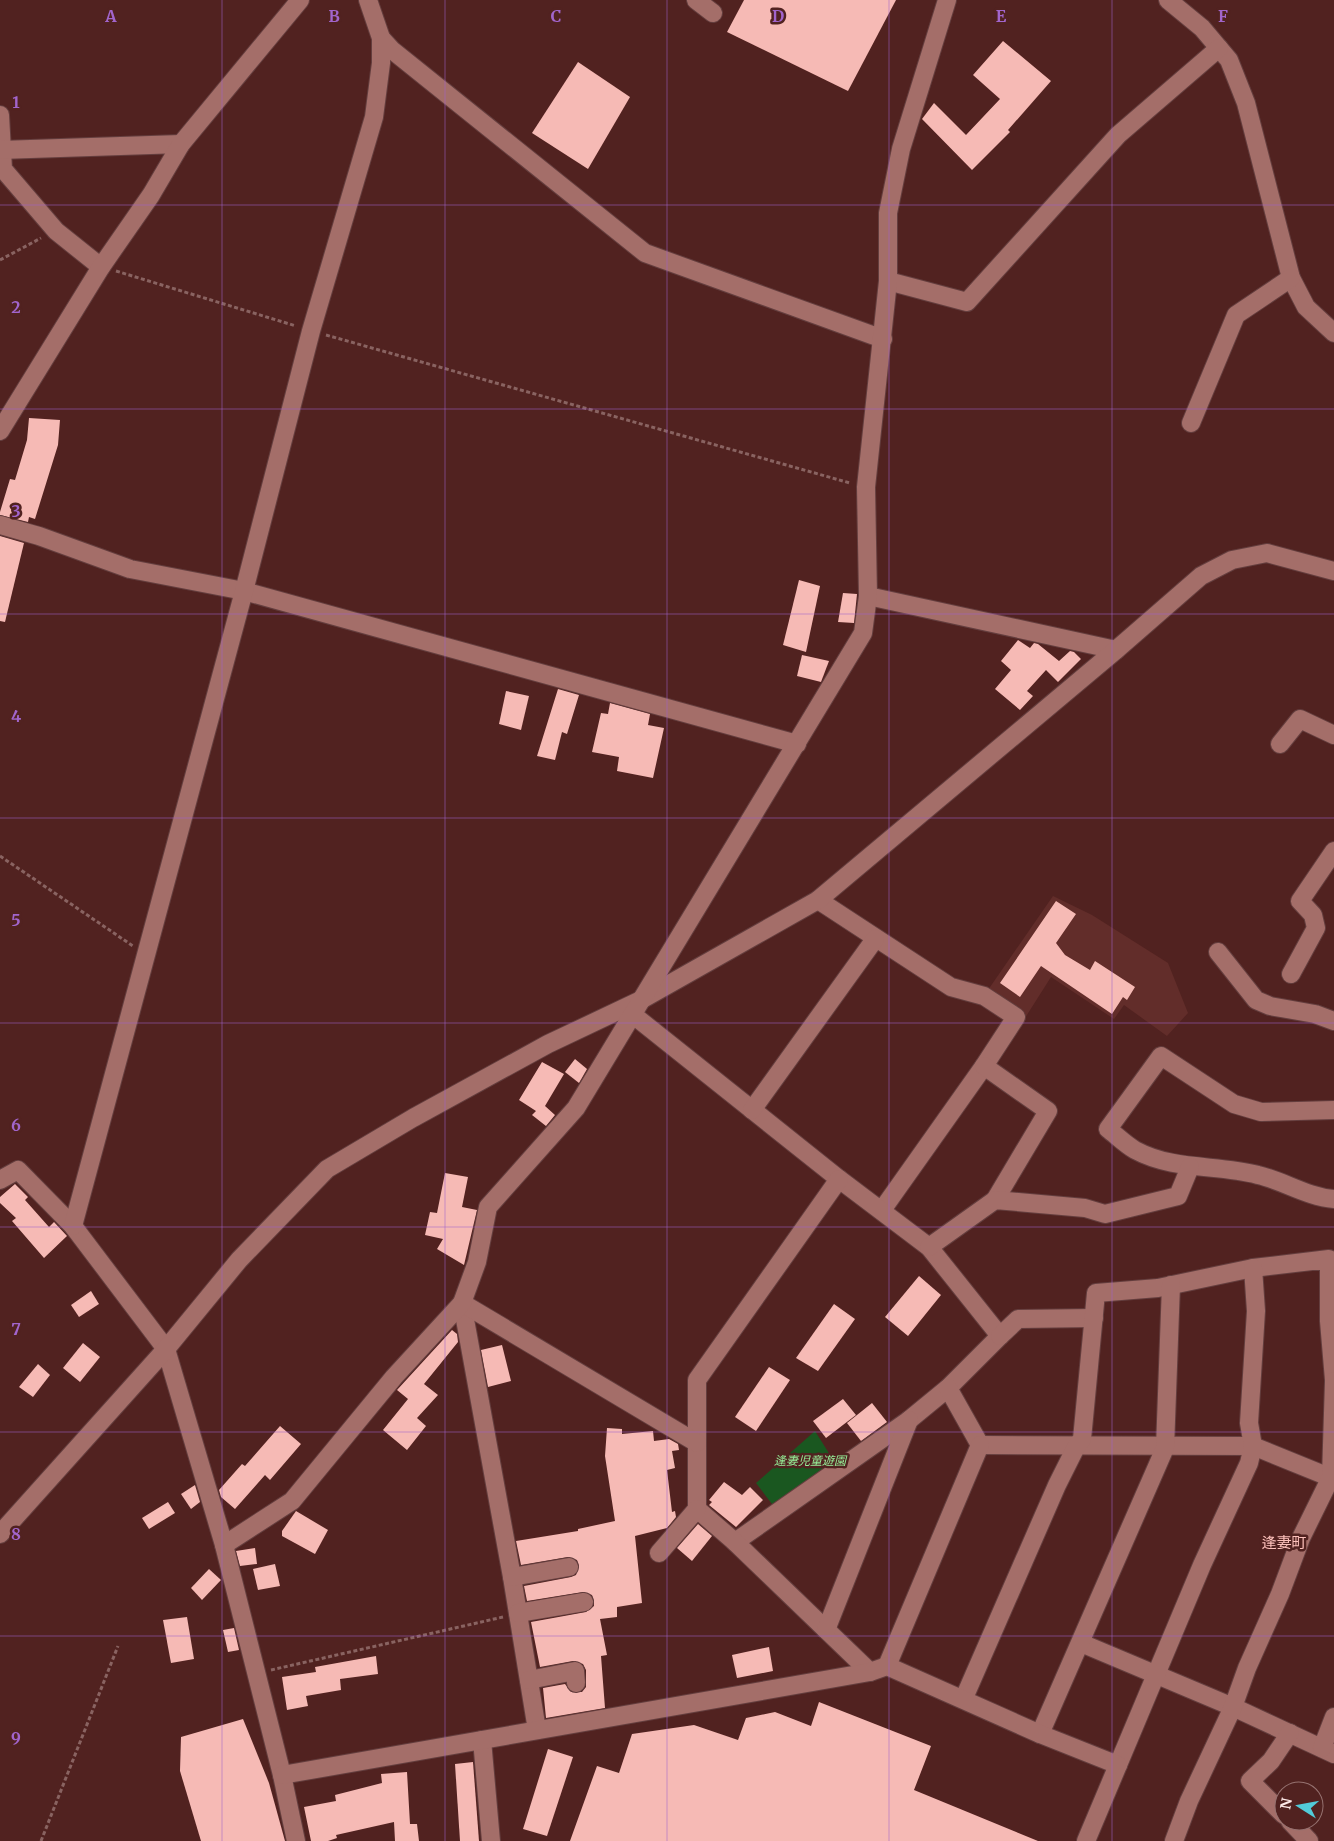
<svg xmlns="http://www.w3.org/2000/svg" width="1334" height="1841" viewBox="0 0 1334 1841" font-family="Merriweather,'Noto Sans JP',serif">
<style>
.built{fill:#622d2a}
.green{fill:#1a5720}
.building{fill:#f6bab5}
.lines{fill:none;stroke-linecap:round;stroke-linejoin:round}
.street-casing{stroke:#643e3e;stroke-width:20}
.path{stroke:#896361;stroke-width:3;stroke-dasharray:4 2.5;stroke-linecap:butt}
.street{stroke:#a46e69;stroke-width:18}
.grid{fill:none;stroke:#a265cc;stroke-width:1;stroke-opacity:0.55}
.labels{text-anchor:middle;stroke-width:5;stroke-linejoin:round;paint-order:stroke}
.park-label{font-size:12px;font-style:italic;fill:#96f099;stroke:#512220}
.quarter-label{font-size:15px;fill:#fdc1bb;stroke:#512220}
.grid-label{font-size:16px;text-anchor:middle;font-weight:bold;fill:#a265cc;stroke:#512220;stroke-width:5;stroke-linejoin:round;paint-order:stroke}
</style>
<rect width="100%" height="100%" fill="#512220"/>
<path class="built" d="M1053 896 1092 915 1168 963 1188 1013 1167 1036 1124 1005 1114 1019 1051 977 1025 1018 988 990Z"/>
<path class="green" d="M815 1431 837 1466 775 1508 756 1483Z"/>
<g class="building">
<path d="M744 0H896L848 91 727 32Z"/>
<path d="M1003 41 1051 81 1008 130 1010 132 972 170 922 119 934 103 966 135 1000 99 973 75Z"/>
<path d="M578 62 630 97 588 169 532 133Z"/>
<path d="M29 418 60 420 58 445 35 519 29 517 28 522 0 515V512L10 479 15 480 27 440Z"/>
<path d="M0 536 24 543 5 622 0 621Z"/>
<path d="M799 580 820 586 806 652 783 645Z"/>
<path d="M843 593 857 594 854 623 838 622Z"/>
<path d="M1018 640 1030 648 1034 643 1038 644 1059 661 1070 651 1074 652 1081 659 1058 682 1046 670 1027 691 1033 696 1020 710 995 689 1011 670 1001 661Z"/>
<path d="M802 655 829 661 821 682 797 676Z"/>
<path d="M558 689 579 695 567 734 562 732 555 760 537 756Z"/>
<path d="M506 691 529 696 521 730 499 724Z"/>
<path d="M610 703 650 714 648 725 664 728 653 778 617 771 619 757 592 752 601 713 608 714Z"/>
<path d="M1056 901 1076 914 1056 943 1065 955 1090 970 1095 961 1135 987 1127 1000 1123 997 1112 1014 1041 966 1020 997 1000 983Z"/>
<path d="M575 1059 587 1069 579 1083 565 1072Z"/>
<path d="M542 1062 564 1074 545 1106 555 1115 546 1126 532 1115 536 1111 519 1100Z"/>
<path d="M445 1173 468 1177 462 1207 477 1210 464 1265 437 1249 443 1239 425 1235 430 1212 437 1213Z"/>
<path d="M15 1184 28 1197 25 1200 49 1227 54 1222 67 1236 44 1258 12 1221 16 1218 0 1203V1197Z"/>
<path d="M919 1276 941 1295 908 1336 885 1317Z"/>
<path d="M91 1291 99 1304 79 1317 71 1305Z"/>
<path d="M834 1304 855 1319 818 1371 796 1358Z"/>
<path d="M452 1330 457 1334 458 1342 424 1384 438 1395 417 1418 426 1426 407 1450 383 1430 408 1399 397 1390Z"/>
<path d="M83 1343 100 1357 80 1382 63 1368Z"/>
<path d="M502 1345 511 1381 488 1387 481 1350Z"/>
<path d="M38 1364 50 1375 33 1397 19 1387Z"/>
<path d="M769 1367 790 1380 756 1431 735 1417Z"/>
<path d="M843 1399 856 1415 826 1438 813 1421Z"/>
<path d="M872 1403 887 1422 861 1441 847 1423Z"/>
<path d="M280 1426 301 1444 270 1480 265 1475 235 1509 221 1497 219 1490 242 1464 245 1466Z"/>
<path d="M607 1428 622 1429V1434L653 1431 654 1441 669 1439 678 1444 679 1450 672 1451 675 1468 667 1470 672 1512 675 1511 676 1517 667 1528 635 1536 642 1603 617 1607V1617L600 1619 607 1655 601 1656 605 1708 546 1718 543 1688 565 1684 571 1692H582L586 1687V1670L583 1664 573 1661 540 1667 531 1622 586 1612 594 1606V1601L592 1595 583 1592 527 1601 524 1586 571 1577 576 1575 579 1566 577 1560 568 1557 521 1565 516 1541 578 1531V1529L615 1521 605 1456Z"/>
<path d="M724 1482 742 1495 750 1487 763 1500 736 1527 709 1505 712 1502 709 1500Z"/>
<path d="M195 1485 200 1502 191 1509 181 1494Z"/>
<path d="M168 1502 175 1513 149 1529 142 1518Z"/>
<path d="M296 1511 328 1530 315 1554 282 1536V1531Z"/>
<path d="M698 1524 712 1536 692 1561 677 1548Z"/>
<path d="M255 1548 257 1564 240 1566 236 1551Z"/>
<path d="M275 1564 280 1586 258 1590 253 1569Z"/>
<path d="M209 1569 221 1580 202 1600 191 1588Z"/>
<path d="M187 1617 194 1659 171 1663 163 1620Z"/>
<path d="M234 1628 239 1650 228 1652 223 1630Z"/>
<path d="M769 1647 773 1671 737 1678 732 1655Z"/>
<path d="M376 1656 378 1674 340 1679 341 1690 306 1696 308 1706 287 1710 282 1677 316 1672 315 1667Z"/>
<path d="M819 1702 931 1746 914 1790 1038 1841H570L597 1766 619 1773 632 1734 694 1725 738 1740 746 1718 775 1712 811 1726Z"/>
<path d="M243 1719 269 1783 285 1841H201L180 1771 181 1737Z"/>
<path d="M548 1749 573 1757 547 1836 523 1829Z"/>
<path d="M473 1762 479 1841H460L455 1764Z"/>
<path d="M407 1772 410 1824H417L419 1841H395L394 1822 336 1835 337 1838 328 1841H311L304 1807 336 1801 335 1795 382 1783 381 1774Z"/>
</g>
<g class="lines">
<g class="street-casing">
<g id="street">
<path d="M696 0 713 13"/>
<path d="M1168 0 1202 28 1229 60 1246 103 1291 278 1306 307 1334 333"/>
<path d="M381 38 392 50 645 253 883 339"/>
<path d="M0 115 3 169 56 231 101 267"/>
<path d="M0 150 181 144"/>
<path d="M888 281 967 302 1118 135 1219 48"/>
<path d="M1191 423 1236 315 1291 278"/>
<path d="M0 431 101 267 151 195 181 144 300 0"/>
<path d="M0 525 39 536 130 569 244 591 797 744"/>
<path d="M868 596 1116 650"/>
<path d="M1280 744 1300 719 1334 735"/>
<path d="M818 900 951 987 984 996 1016 1017 984 1066 882 1210"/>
<path d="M1218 952 1256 1000 1270 1006 1315 1014 1334 1021"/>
<path d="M1291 974 1316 928 1313 915 1300 901 1334 851"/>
<path d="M632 1014 839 1179 929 1247 1000 1336 948 1388 909 1420 735 1542"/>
<path d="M984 1066 1048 1111 995 1200"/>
<path d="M752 1110 875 939"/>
<path d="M1334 1110 1261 1112 1234 1104 1161 1056 1108 1129C1117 1136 1126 1145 1135 1150 1174 1171 1217 1164 1258 1175 1284 1181 1307 1197 1334 1199"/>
<path d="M839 1179 697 1380V1509L735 1542 870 1672"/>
<path d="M0 1180 18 1170 73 1226 166 1349 224 1545 282 1775 296 1841"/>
<path d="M73 1226 244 591 311 331 374 117 381 63V38L368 0"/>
<path d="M929 1247 995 1200 1085 1208 1105 1214 1178 1196 1190 1167"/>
<path d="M462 1303 512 1577 537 1730"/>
<path d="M462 1303 697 1443"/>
<path d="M1000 1336 1018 1319 1094 1318"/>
<path d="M948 1388 980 1445"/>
<path d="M980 1445 1253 1446 1334 1479"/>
<path d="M0 1534 166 1349 239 1260 327 1169 413 1118 548 1044 641 1000 818 900 1116 650 1201 576 1232 560 1267 553 1334 571"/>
<path d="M224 1545 292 1501 394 1377 462 1303 477 1262 488 1207 576 1108 863 633 868 596 866 487 888 281V213L901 149 947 0"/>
<path d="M659 1553 697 1509"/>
<path d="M512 1577 569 1567"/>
<path d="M518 1613 584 1602"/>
<path d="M826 1630 909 1420"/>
<path d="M1081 1643 1233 1707 1334 1754"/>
<path d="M887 1666 980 1445"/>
<path d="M529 1680 575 1671 576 1683"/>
<path d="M964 1698 1057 1485 1076 1447 1082 1439 1096 1293 1158 1288 1253 1268 1329 1259V1321L1334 1380"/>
<path d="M1040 1734 1165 1448 1171 1285"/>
<path d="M482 1740 491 1841"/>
<path d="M1322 1748 1334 1717"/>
<path d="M1118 1765 1202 1565 1249 1463 1253 1446 1249 1423 1256 1311 1253 1268"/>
<path d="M282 1775 870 1672 887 1666 1040 1734 1118 1765 1086 1841"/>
<path d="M1284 1815 1250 1781 1271 1761 1290 1733"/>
<path d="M1290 1821 1309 1841"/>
<path d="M1174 1841 1189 1801 1233 1707 1247 1668 1280 1594 1301 1538 1331 1477 1334 1381"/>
</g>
</g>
<g class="path">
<path d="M0 260 41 238"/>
<path d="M116 271 296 326"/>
<path d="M326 335 850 483"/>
<path d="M0 856 133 946"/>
<path d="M271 1670 503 1617"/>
<path d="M41 1841 118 1646"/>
</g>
<use href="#street" class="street"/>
</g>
<path class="grid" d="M222 0V1841M445 0V1841M667 0V1841M889 0V1841M1112 0V1841M0 205H1334M0 409H1334M0 614H1334M0 818H1334M0 1023H1334M0 1227H1334M0 1432H1334M0 1636H1334"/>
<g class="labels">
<g class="park-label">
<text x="810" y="1465">逢妻児童遊園</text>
</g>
<g class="quarter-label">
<text x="1284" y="1548">逢妻町</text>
</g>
</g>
<g class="grid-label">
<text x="111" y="22">A</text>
<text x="334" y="22">B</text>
<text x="556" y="22">C</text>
<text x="778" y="22">D</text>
<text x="1001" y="22">E</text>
<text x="1223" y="22">F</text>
<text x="16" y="108">1</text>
<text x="16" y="313">2</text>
<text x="16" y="517">3</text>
<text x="16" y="722">4</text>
<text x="16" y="926">5</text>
<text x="16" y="1131">6</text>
<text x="16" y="1335">7</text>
<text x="16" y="1540">8</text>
<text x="16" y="1744">9</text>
</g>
<g transform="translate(1299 1806) rotate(281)"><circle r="24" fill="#512220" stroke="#967270"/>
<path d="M0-4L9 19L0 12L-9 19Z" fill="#52cbd8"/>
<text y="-8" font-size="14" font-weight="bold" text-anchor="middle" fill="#feebe9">N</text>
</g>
</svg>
